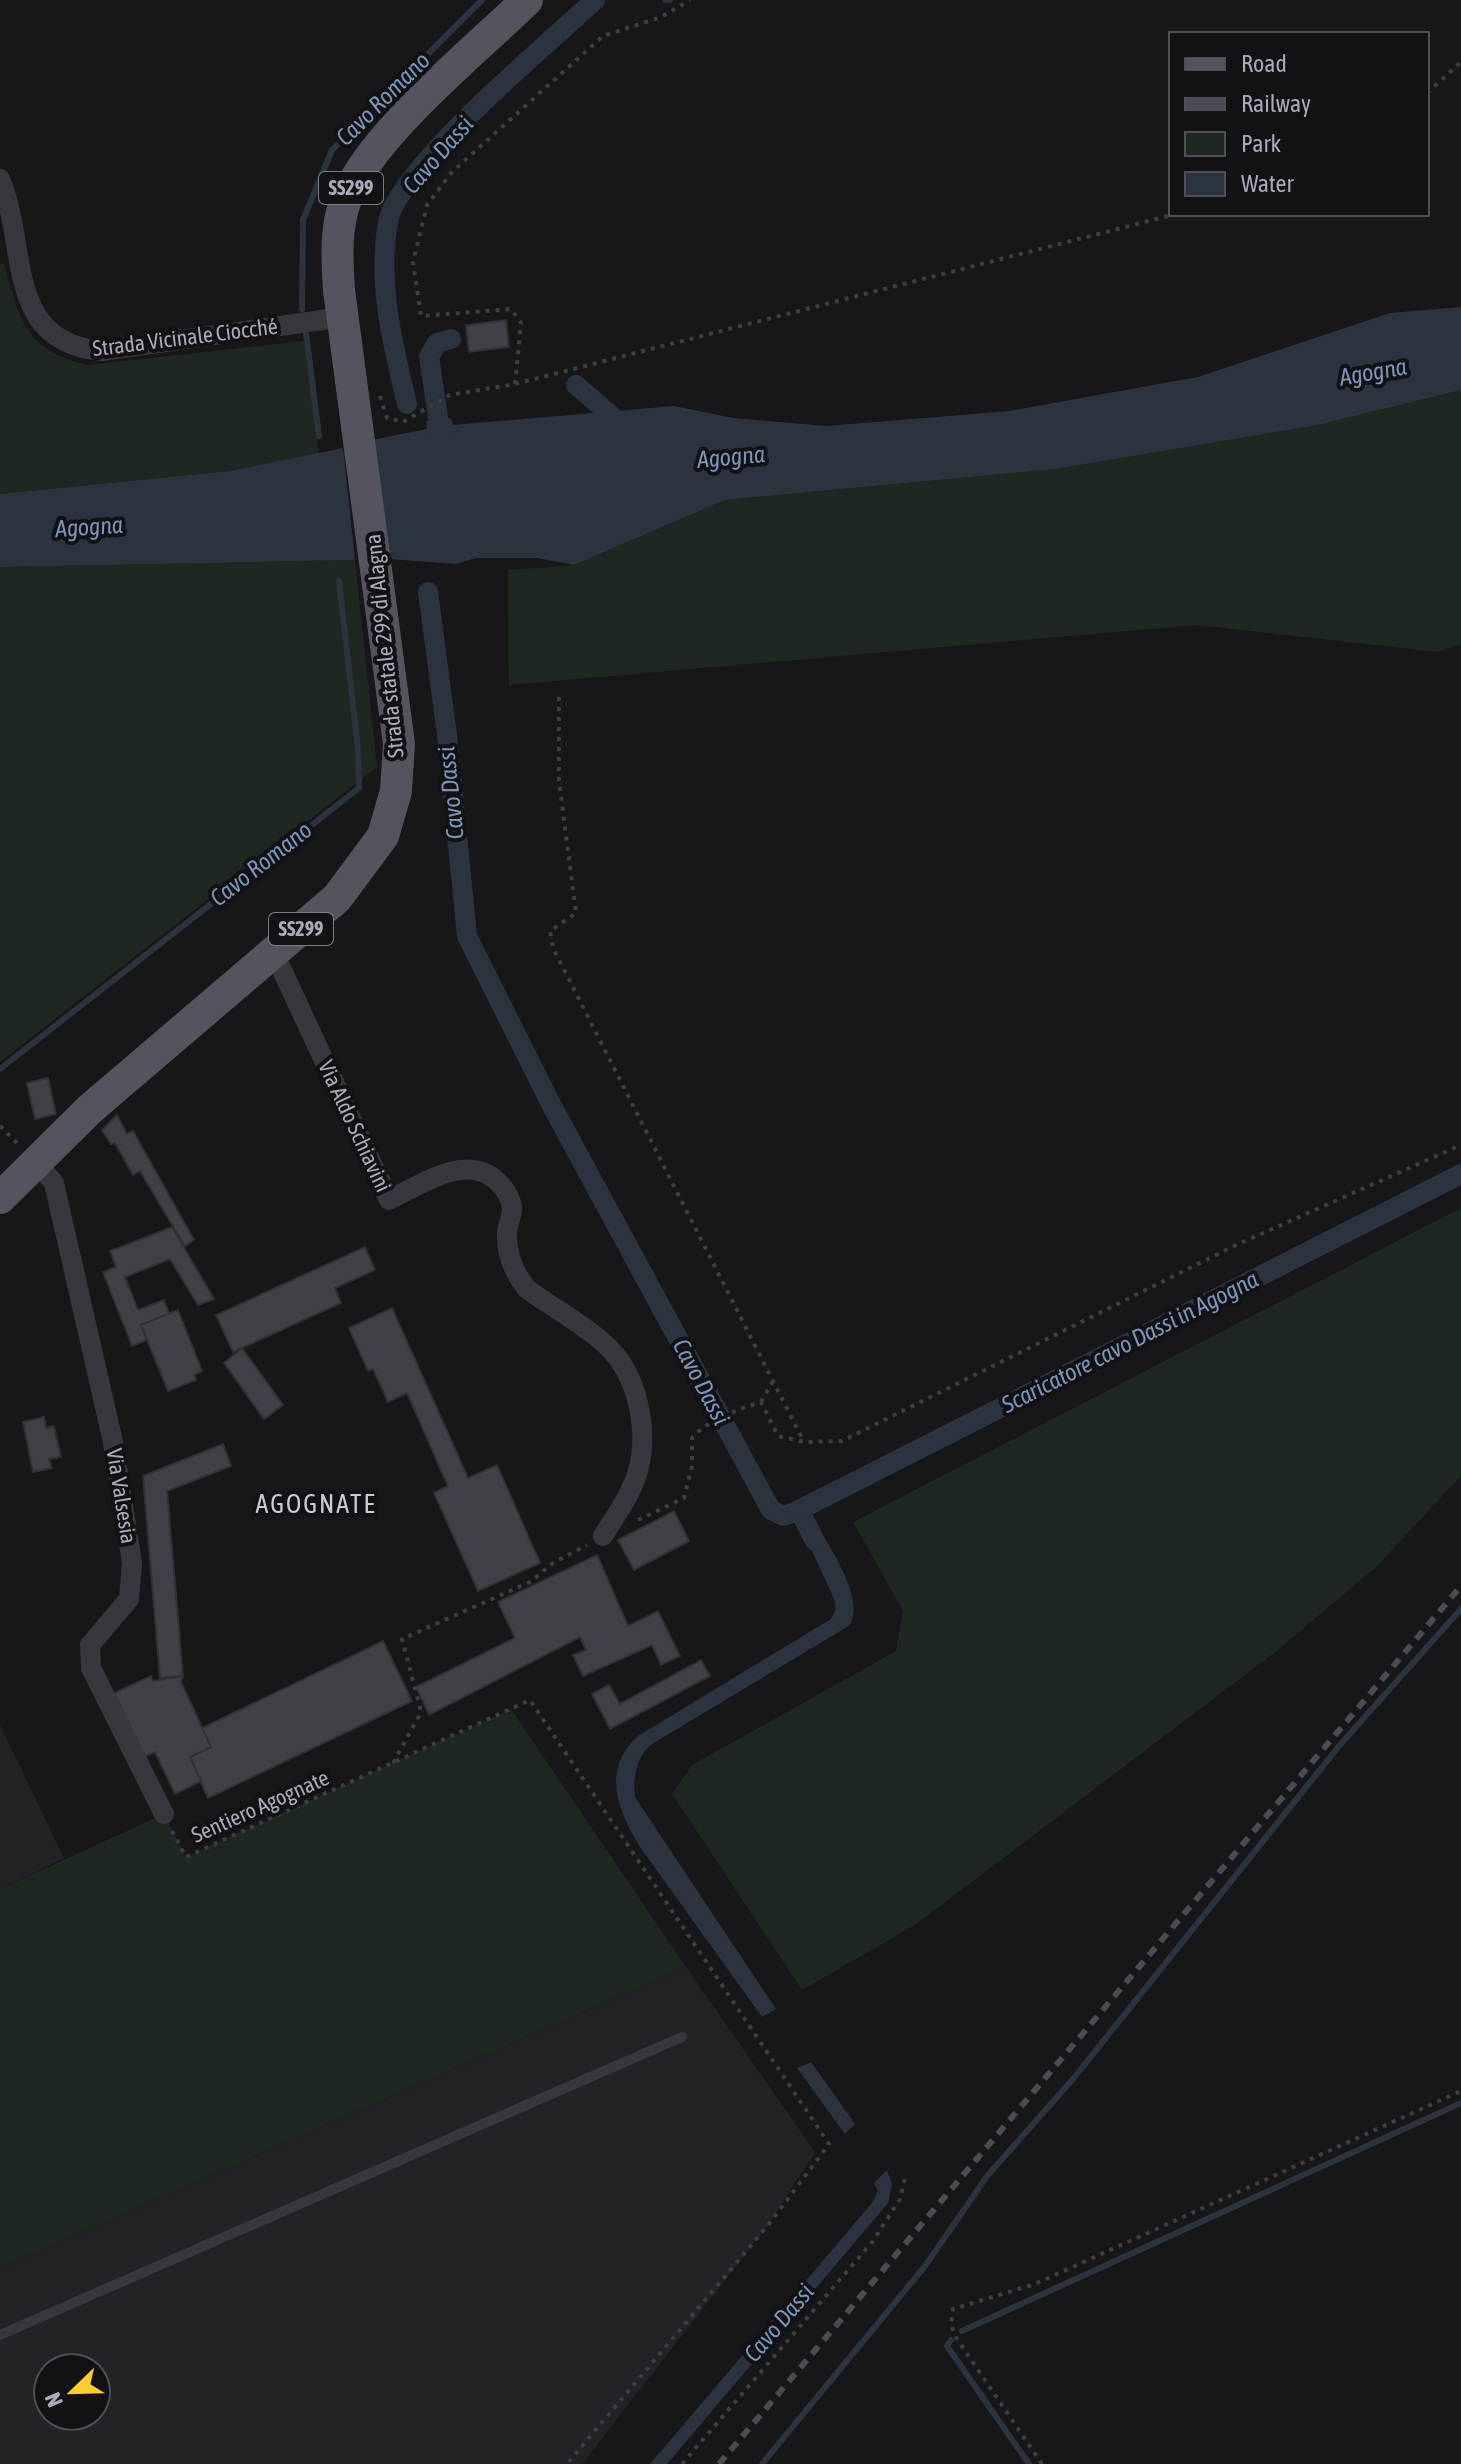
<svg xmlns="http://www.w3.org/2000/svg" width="1461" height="2464" viewBox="0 0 1461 2464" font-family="'Asap Condensed',sans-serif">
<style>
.built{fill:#232226;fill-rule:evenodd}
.green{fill:#1e2720}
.water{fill:#2b343e}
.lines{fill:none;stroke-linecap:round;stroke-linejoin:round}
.stream{stroke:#2b343e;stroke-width:6}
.canal{stroke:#2b343e;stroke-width:20}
.building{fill:#404046;stroke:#313035;stroke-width:2}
.path{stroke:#3d3e45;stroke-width:4;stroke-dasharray:4 6;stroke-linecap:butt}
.service{stroke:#37373e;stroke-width:10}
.minor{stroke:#37373e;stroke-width:20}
.primary{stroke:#53545e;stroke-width:32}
.rail{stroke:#4a4b53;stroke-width:6;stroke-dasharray:10 8;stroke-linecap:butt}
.labels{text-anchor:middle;stroke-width:8;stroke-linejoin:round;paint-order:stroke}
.shield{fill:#121114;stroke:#7a7d88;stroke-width:2}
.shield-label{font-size:20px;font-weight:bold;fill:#a7abba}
.street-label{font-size:22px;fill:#a7abba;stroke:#121114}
.water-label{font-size:24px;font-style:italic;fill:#7b95b9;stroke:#121114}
.quarter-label{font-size:26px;letter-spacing:2px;fill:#c9cbd6;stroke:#121114}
</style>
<rect width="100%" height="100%" fill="#171619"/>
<g class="built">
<path d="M0 1725 64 1858 0 1889Z"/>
<path d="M686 1967 815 2152 769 2224 582 2464H0V2268ZM48 2368H96V2416H48Z"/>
</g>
<g class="green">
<path d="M4 263C19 319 25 350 87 365L304 341 319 454 230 471 0 494V264Z"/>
<path d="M1461 390V644L1437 652 1197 625 509 685 508 570 574 565 725 500 1056 469 1318 425Z"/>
<path d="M355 560 377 767 0 1062V567Z"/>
<path d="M1461 1208V1476L1377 1566 1278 1650 915 1925 802 1990 672 1794 692 1765 896 1651 903 1611 853 1522Z"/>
<path d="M511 1709 686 1967 0 2268V1889L164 1814 186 1857Z"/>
</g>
<g class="water">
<path d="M1461 307V390L1318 425 1056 469 725 500 574 565 537 558H476L456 564 389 559 372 440 427 429 426 421 451 418 453 425 674 406 733 418 827 426 1009 411 1198 377 1390 313Z"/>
<path d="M343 448 355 560 0 567V494L230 471Z"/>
<path d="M810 1514C825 1541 866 1595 850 1625L652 1744C636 1757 633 1777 635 1797L776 2009 762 2017 640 1847C617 1809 601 1770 638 1736L831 1619 836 1609 834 1599 798 1520Z"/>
<path d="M811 2062 855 2124 845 2134 797 2068Z"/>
<path d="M887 2170 892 2184 888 2203 667 2464H650L872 2203 878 2191 874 2183Z"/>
</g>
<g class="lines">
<g class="stream">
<path d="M665 0H670"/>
<path d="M302 309 303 220 332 150 482 0"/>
<path d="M306 333 319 436"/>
<path d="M0 1069 359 788 358 749 339 581"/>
<path d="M962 2331 1461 2103"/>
<path d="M951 2340 947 2346 1029 2464"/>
<path d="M762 2464 925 2266 988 2175 1073 2079 1339 1746 1461 1609"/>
</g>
<g class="canal">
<path d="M576 385 627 429"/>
<path d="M407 404C393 346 377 283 388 222 398 168 549 43 595 0"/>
<path d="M442 444 429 357 437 343 451 339"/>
<path d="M428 592 447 735 467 936 553 1108 771 1510 784 1516 799 1510 815 1541"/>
<path d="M799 1510 1461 1174"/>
</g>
</g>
<g class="building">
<path d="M506 320 509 347 469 352 466 325Z"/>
<path d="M48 1078 56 1114 35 1119 27 1083Z"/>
<path d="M117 1115 127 1134 133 1131 194 1240 185 1246 140 1171 133 1175 115 1143 111 1144 102 1130Z"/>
<path d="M172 1227 214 1299 198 1305 170 1259 125 1277 138 1310 164 1300 169 1314 141 1325 147 1340 132 1346 103 1272 116 1267 110 1251Z"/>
<path d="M365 1247 375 1270 335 1288 341 1303 233 1352 216 1315Z"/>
<path d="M392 1308 468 1478 497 1465 540 1563 478 1591 434 1493 448 1486 407 1393 388 1402 373 1369 368 1371 349 1328Z"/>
<path d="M178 1310 202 1371 194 1375 196 1380 168 1391 141 1325Z"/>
<path d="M242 1348 283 1405 264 1419 224 1363Z"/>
<path d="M44 1417 46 1428 54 1426 61 1457 49 1459 52 1468 33 1472 23 1422Z"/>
<path d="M223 1444 231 1466 167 1491 183 1676 160 1678 143 1476Z"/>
<path d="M674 1511 689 1541 634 1570 618 1540Z"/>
<path d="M597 1555 628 1626 658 1611 680 1656 661 1665 652 1645 583 1676 573 1655 586 1650 580 1637 429 1715 416 1687 515 1638 498 1602Z"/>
<path d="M383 1641 412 1701 208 1798 190 1757 211 1747 202 1728Z"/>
<path d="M701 1660 710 1676 610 1729 592 1694 609 1685 620 1704Z"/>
<path d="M151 1676 153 1681 183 1676 181 1682 211 1747 190 1757 201 1781 175 1794 155 1752 144 1757 114 1693Z"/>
</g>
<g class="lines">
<g class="path">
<path d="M1427 93 1461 62"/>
<path d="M515 384 521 323 511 309 421 316 413 262 427 205 452 172 603 36 661 17 690 0"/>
<path d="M380 396 387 418 403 422 450 395 515 384 1176 214"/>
<path d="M559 697V781L576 913 550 931 553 948 804 1442"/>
<path d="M0 1126 19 1145"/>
<path d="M761 1402 773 1381"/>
<path d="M638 1520 684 1498 692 1466V1438C710 1418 735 1411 761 1402L778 1436 804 1442 842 1441 1234 1246 1461 1145"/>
<path d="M393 1763 419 1716 420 1707 402 1639 530 1582 553 1563 587 1545"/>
<path d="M172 1831 186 1857 530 1700 829 2144 769 2224 567 2464"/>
<path d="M682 2464 873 2241 900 2199 905 2178"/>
<path d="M1042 2464 957 2339 951 2325 953 2309 1035 2284 1461 2091"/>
</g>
<path class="service" d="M0 2335 682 2037"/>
<g class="minor">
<path d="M0 179C29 247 3 342 102 351L343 317"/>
<path d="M274 953 389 1200C420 1185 466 1152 497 1181 504 1188 511 1197 512 1208 512 1216 508 1224 507 1232 506 1254 514 1273 527 1289 553 1308 584 1324 607 1346 638 1375 649 1431 638 1471 631 1495 616 1515 603 1536"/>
<path d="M35 1161 54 1183 113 1442 132 1563 129 1599 90 1645 91 1668 164 1814"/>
</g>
<path class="primary" d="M0 1198 90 1109 337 898 383 836 396 791 399 744 339 290C337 259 335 228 346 199 370 135 477 49 527 0"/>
<path class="rail" d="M719 2464 1461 1586"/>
</g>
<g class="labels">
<g class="shield">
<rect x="319" y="172" width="64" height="32" rx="6"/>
<rect x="269" y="913" width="64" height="32" rx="6"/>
</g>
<g class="shield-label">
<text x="351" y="195">SS299</text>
<text x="301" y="936">SS299</text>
</g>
<g class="street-label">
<text transform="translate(185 337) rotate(-7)" y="8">Strada Vicinale Ciocché</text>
<text transform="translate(384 646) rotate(-96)" y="8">Strada statale 299 di Alagna</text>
<text transform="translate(355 1126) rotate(65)" y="8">Via Aldo Schiavini</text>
<text transform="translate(122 1496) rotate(81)" y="8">Via Valsesia</text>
<text transform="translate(260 1806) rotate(-24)" y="8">Sentiero Agognate</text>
</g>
<g class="water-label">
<text transform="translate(383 99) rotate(-45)" y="8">Cavo Romano</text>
<text transform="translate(438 155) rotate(-49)" y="8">Cavo Dassi</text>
<text transform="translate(1373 372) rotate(-10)" y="8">Agogna</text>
<text transform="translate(731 457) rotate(-5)" y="8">Agogna</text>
<text transform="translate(89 527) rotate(-4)" y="8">Agogna</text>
<text transform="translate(451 793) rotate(-96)" y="8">Cavo Dassi</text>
<text transform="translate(261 864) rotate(-38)" y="8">Cavo Romano</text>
<text transform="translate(1130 1342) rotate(-27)" y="8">Scaricatore cavo Dassi in Agogna</text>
<text transform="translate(701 1382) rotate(62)" y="8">Cavo Dassi</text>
<text transform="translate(779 2323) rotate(-50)" y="8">Cavo Dassi</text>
</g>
<g class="quarter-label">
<text x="316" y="1513">AGOGNATE</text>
</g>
</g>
<rect x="1169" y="32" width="260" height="184" fill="#121114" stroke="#4e4f56" stroke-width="2"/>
<rect x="1185" y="58" width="40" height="12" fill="#53545e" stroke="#4e4f56" stroke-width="2"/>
<text x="1241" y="72" font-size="24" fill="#a7abba">Road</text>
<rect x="1185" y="98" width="40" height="12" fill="#4a4b53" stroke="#4e4f56" stroke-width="2"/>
<text x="1241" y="112" font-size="24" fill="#a7abba">Railway</text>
<rect x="1185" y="132" width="40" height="24" fill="#1e2720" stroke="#4e4f56" stroke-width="2"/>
<text x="1241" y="152" font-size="24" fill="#a7abba">Park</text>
<rect x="1185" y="172" width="40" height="24" fill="#2b343e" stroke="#4e4f56" stroke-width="2"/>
<text x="1241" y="192" font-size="24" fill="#a7abba">Water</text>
<g transform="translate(72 2392) rotate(247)"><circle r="38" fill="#121114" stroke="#4e4f56" stroke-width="2"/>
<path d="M0-6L14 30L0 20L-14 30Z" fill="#ffcd28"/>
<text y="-12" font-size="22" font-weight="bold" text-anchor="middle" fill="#a7abba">N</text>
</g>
</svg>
